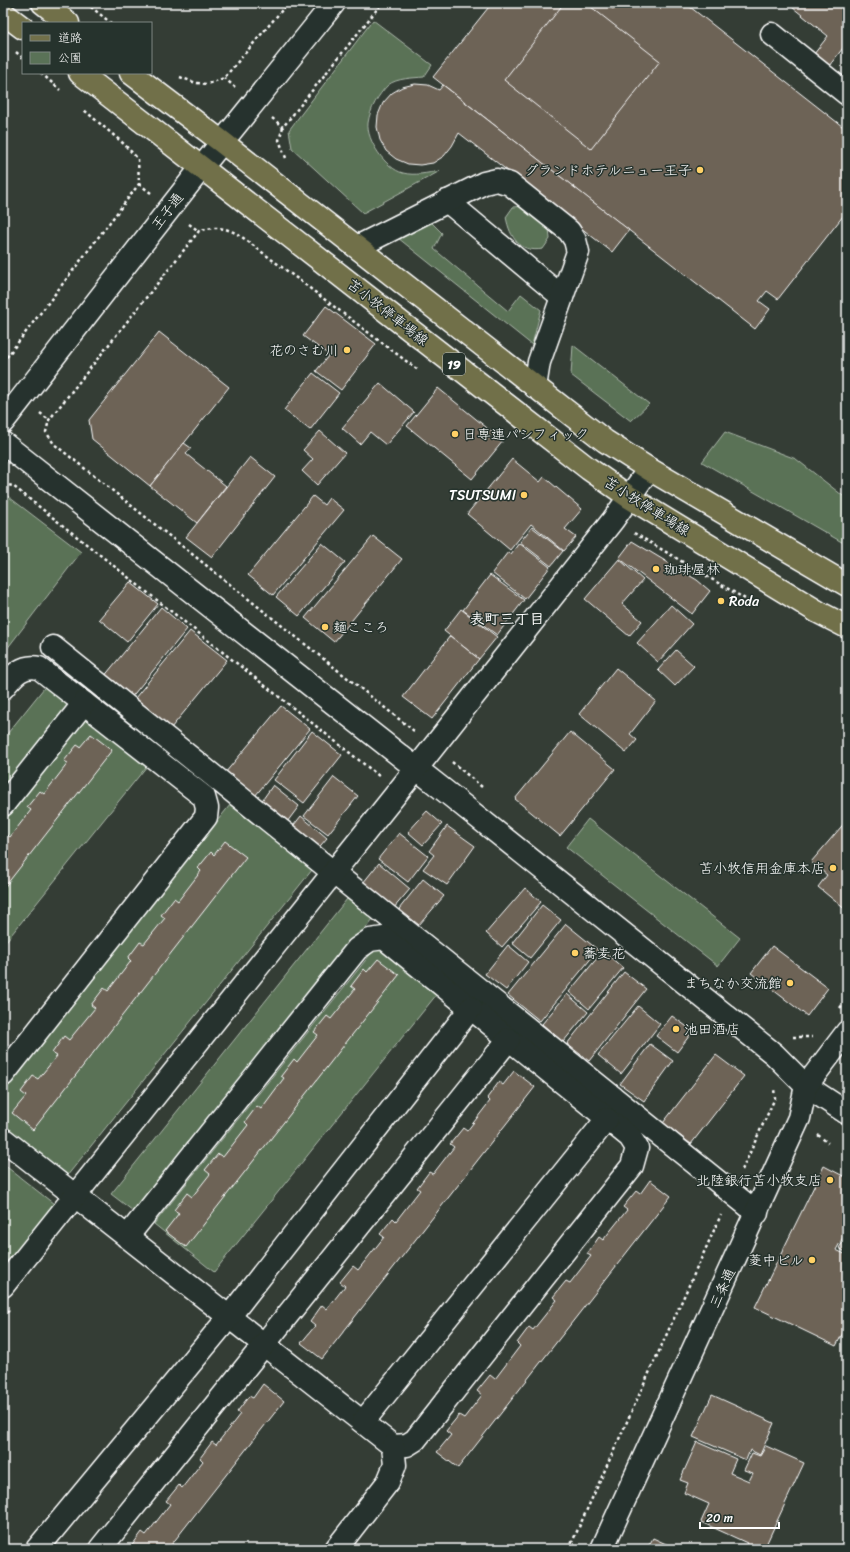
<svg xmlns="http://www.w3.org/2000/svg" width="850" height="1552" viewBox="0 0 850 1552" font-family="Sriracha,'Klee One',sans-serif">
<style>
.green{fill:#5a7257;stroke:#acb8ab}
.building{fill:#6d6357;stroke:#fff}
.lines{fill:none;stroke-linecap:round;stroke-linejoin:round}
.minor-casing{stroke:#fff;stroke-width:25}
.major-casing{stroke:#fff;stroke-width:25}
.path{stroke:#fff;stroke-width:2.5;stroke-dasharray:3 3;stroke-linecap:butt}
.minor{stroke:#26332d;stroke-width:22}
.major{stroke:#71704a;stroke-width:22}
.poi-dot{fill:#ffd166;stroke:#26332d;stroke-width:1.5}
.labels{text-anchor:middle;stroke-width:3;stroke-linejoin:round;paint-order:stroke}
.shield{fill:#26332d;stroke:#bec2c0;stroke-width:1}
.shield-label{font-size:13px;font-weight:bold;fill:#fff}
.poi-label{font-size:14px;fill:#fff;stroke:#26332d;text-anchor:end}
.street-label{font-size:14px;fill:#fff;stroke:#26332d}
.neighbourhood-label{font-size:15px;font-weight:bold;fill:#fff;stroke:#26332d}
</style>
<rect width="100%" height="100%" fill="#343d35"/>
<filter id="ink" filterUnits="userSpaceOnUse"><feTurbulence type="fractalNoise" baseFrequency=".025" numOctaves="2"/><feDisplacementMap in="SourceGraphic" scale="8" xChannelSelector="R" yChannelSelector="G"/><feConvolveMatrix kernelMatrix="1 2 1 2 8 2 1 2 1" color-interpolation-filters="sRGB"/></filter>
<g filter="url(#ink)">
<g class="green">
<path d="M373 20 432 65 424 77C413 78 397 78 388 85 378 95 370 109 368 123 366 140 386 169 403 173 415 176 427 173 440 171L363 213 292 148 289 130Z"/>
<path d="M526 206 549 228 550 239 543 249C520 253 510 238 506 217L513 207Z"/>
<path d="M428 219 442 233 434 249 508 311 521 294 541 310 532 345 398 238Z"/>
<path d="M573 345 649 404 631 421 571 375Z"/>
<path d="M725 432 796 459 847 499V545L702 462Z"/>
<path d="M5 494 81 552 3 654V496Z"/>
<path d="M48 683 74 704 3 793V739Z"/>
<path d="M90 713 151 761 3 945V822Z"/>
<path d="M234 800 316 865 67 1176 3 1125V1089Z"/>
<path d="M588 819 740 938 718 966 566 847Z"/>
<path d="M347 899 373 919 137 1214 111 1194Z"/>
<path d="M377 946 437 994 214 1272 154 1224Z"/>
<path d="M3 1164 54 1204 3 1267Z"/>
</g>
<g class="building">
<path d="M492 3H685L847 130V211L778 299 767 291 759 301 770 309 755 329 433 77Z"/>
<path d="M564 3H586L660 61 591 149 504 80Z"/>
<path d="M606 3H617L613 9Z"/>
<path d="M787 3H847V51L843 48 829 66 814 54 828 36Z"/>
<path d="M415 84 428 85 439 90 443 85 629 230 612 252 459 133 452 146 444 156 433 163 420 165 408 164 396 159 386 151 380 140 377 127 378 115 383 103 392 93 402 87Z"/>
<path d="M326 306 376 344 341 390 316 371 329 355 303 336Z"/>
<path d="M159 332 229 387 150 486 92 439 89 420Z"/>
<path d="M313 373 339 393 310 430 284 410Z"/>
<path d="M380 383 414 412 386 445 370 432 360 444 342 428Z"/>
<path d="M438 388 503 441 472 479 407 426Z"/>
<path d="M320 431 345 453 317 485 302 471 313 459 303 450Z"/>
<path d="M184 443 191 448 186 454 226 486 197 523 150 486Z"/>
<path d="M250 457 275 477 212 557 186 537Z"/>
<path d="M512 459 540 482 544 477 582 509 565 529 576 537 564 551 531 524 510 550 467 514Z"/>
<path d="M313 496 324 505 329 498 344 510 273 595 248 575Z"/>
<path d="M532 527 563 551 551 566 520 542Z"/>
<path d="M373 536 402 559 334 642 305 618Z"/>
<path d="M632 541 697 580 710 591 692 614 619 558Z"/>
<path d="M322 543 345 562 299 616 276 597Z"/>
<path d="M519 543 550 567 525 599 492 573 508 552 511 554Z"/>
<path d="M619 559 643 580 622 604 642 621 629 636 585 599Z"/>
<path d="M490 575 524 600 497 635 463 610Z"/>
<path d="M130 582 158 604 127 642 99 619Z"/>
<path d="M671 605 692 624 658 662 637 643Z"/>
<path d="M161 607 187 629 130 699 103 678Z"/>
<path d="M461 609 497 637 479 659 444 631Z"/>
<path d="M190 631 227 660 171 728 135 698Z"/>
<path d="M450 636 479 659 432 719 403 697Z"/>
<path d="M676 650 694 666 675 686 658 670Z"/>
<path d="M616 668 656 701 630 734 637 740 626 753 579 714Z"/>
<path d="M281 706 310 729 255 796 225 773Z"/>
<path d="M312 731 342 755 304 803 274 780Z"/>
<path d="M570 732 615 769 560 836 515 799Z"/>
<path d="M91 734 112 750 3 889V839L7 835 10 837 31 810 27 807 40 791 44 794 68 763 64 761 77 745 80 747Z"/>
<path d="M334 777 358 796 328 834 304 816Z"/>
<path d="M273 785 299 806 284 826 258 806Z"/>
<path d="M427 811 442 824 423 845 408 832Z"/>
<path d="M301 816 327 838 315 852 290 830Z"/>
<path d="M847 820V911L818 887 827 875 811 862Z"/>
<path d="M447 826 475 846 447 885 423 869 434 855 429 851Z"/>
<path d="M399 833 428 856 408 882 378 859Z"/>
<path d="M225 841 246 857 33 1130 12 1113 26 1096 21 1092 33 1076 38 1079 57 1056 52 1053 64 1036 69 1040 95 1008 91 1005 104 988 108 991 131 961 128 958 140 942 144 944 165 918 161 915 174 898 178 901 201 871 198 868 211 852 214 855Z"/>
<path d="M379 863 410 889 393 909 363 883Z"/>
<path d="M423 879 444 896 419 925 399 909Z"/>
<path d="M525 888 541 902 502 947 486 933Z"/>
<path d="M542 905 561 920 530 958 512 943Z"/>
<path d="M566 924 598 950 540 1021 508 995Z"/>
<path d="M508 945 528 962 506 990 485 974Z"/>
<path d="M772 946 828 988 807 1016 751 973Z"/>
<path d="M603 951 623 968 589 1009 569 992Z"/>
<path d="M378 959 399 975 186 1247 165 1231 179 1213 174 1210 187 1193 192 1197 210 1174 205 1170 218 1154 223 1157 248 1125 245 1122 257 1106 261 1109 284 1078 281 1076 294 1059 297 1062 318 1035 314 1032 327 1016 331 1019 355 989 351 986 364 969 367 972Z"/>
<path d="M624 972 646 989 589 1061 567 1044Z"/>
<path d="M567 994 588 1012 563 1042 542 1024Z"/>
<path d="M638 1006 660 1024 621 1074 598 1055Z"/>
<path d="M672 1016 693 1031 677 1052 656 1036Z"/>
<path d="M650 1044 673 1061 644 1101 620 1084Z"/>
<path d="M716 1055 744 1076 691 1144 663 1123Z"/>
<path d="M514 1071 535 1087 322 1359 301 1343 315 1326 310 1322 322 1305 327 1309 345 1286 340 1282 353 1266 358 1270 384 1237 380 1234 393 1218 396 1221 420 1190 417 1188 429 1172 433 1174 454 1147 450 1144 463 1128 467 1131 490 1101 487 1098 499 1082 503 1085Z"/>
<path d="M824 1166 847 1178V1230L836 1250 847 1255 845 1269H847V1325L836 1346 755 1307Z"/>
<path d="M650 1180 671 1196 458 1468 437 1452 451 1435 446 1431 459 1415 464 1418 482 1395 477 1391 490 1375 495 1379 520 1346 517 1343 529 1327 533 1330 557 1300 553 1297 566 1281 570 1283 591 1256 587 1254 599 1237 603 1240 627 1210 623 1207 636 1191 640 1194Z"/>
<path d="M847 1236V1253L839 1248Z"/>
<path d="M263 1384 284 1401 168 1549H131L130 1548 142 1532 146 1535 170 1504 166 1501 179 1485 182 1488 203 1461 200 1458 212 1442 216 1445 240 1414 237 1412 249 1396 253 1398Z"/>
<path d="M712 1395 774 1423 760 1455 750 1450 746 1460 693 1437Z"/>
<path d="M697 1442 736 1459 730 1473 749 1481 753 1473 744 1470 752 1453 760 1456 766 1446 804 1463 764 1549H748L745 1548 747 1543 701 1522 709 1504 684 1493 688 1483 680 1480Z"/>
<path d="M653 1538 677 1549H647Z"/>
</g>
<g class="lines">
<g class="minor-casing">
<g id="minor">
<path d="M772 34 847 94"/>
<path d="M447 201 562 297"/>
<path d="M357 247 484 183 497 180 510 184 569 231 575 240 578 252 539 362 535 387"/>
<path d="M3 422 202 167 334 3"/>
<path d="M3 443 450 795 774 1054 806 1086 847 1113"/>
<path d="M53 647 757 1213"/>
<path d="M3 688C13 676 22 664 39 668L204 797 207 808 206 817 3 1075"/>
<path d="M3 805 84 703"/>
<path d="M3 1139 393 1446 407 1445 415 1440 632 1166 637 1148 630 1137 384 938 370 940 357 949 127 1237"/>
<path d="M3 1286 416 769 613 520 649 469"/>
<path d="M363 1422 607 1119"/>
<path d="M37 1549 229 1317 471 1008"/>
<path d="M100 1549 509 1039"/>
<path d="M336 1549 388 1482 395 1465 393 1446"/>
<path d="M602 1549 799 1118 806 1086 847 1032"/>
</g>
</g>
<g class="major-casing">
<g id="major">
<path d="M43 3 68 23"/>
<path d="M3 13 23 28"/>
<path d="M80 73 589 469 629 497 818 612 847 627"/>
<path d="M131 73 222 142 605 441 649 469 847 585"/>
</g>
</g>
<g class="path">
<path d="M86 3 111 23"/>
<path d="M16 52 23 58"/>
<path d="M41 73 60 90"/>
<path d="M180 77 196 83 207 84 224 78 288 3"/>
<path d="M224 78 235 87"/>
<path d="M272 118 283 127"/>
<path d="M286 158 279 140 283 127 382 3"/>
<path d="M139 184 151 193"/>
<path d="M189 224 199 231"/>
<path d="M3 362 139 184 138 159 124 144 84 110"/>
<path d="M40 413 49 420"/>
<path d="M3 484 13 486 379 776"/>
<path d="M634 533 757 606"/>
<path d="M414 731 54 444 46 432 49 420 199 231C216 226 227 227 242 237L418 370"/>
<path d="M452 762 482 787"/>
<path d="M840 1008 847 999"/>
<path d="M793 1037H812"/>
<path d="M818 1135 828 1143"/>
<path d="M742 1170 775 1098 774 1089"/>
<path d="M3 1317 9 1310"/>
<path d="M569 1549 721 1215"/>
</g>
<use href="#minor" class="minor"/>
<use href="#major" class="major"/>
</g>
</g>
<g class="poi-dot">
<circle cx="700" cy="170" r="4"/>
<circle cx="347" cy="350" r="4"/>
<circle cx="455" cy="434" r="4"/>
<circle cx="524" cy="495" r="4"/>
<circle cx="656" cy="569" r="4"/>
<circle cx="721" cy="601" r="4"/>
<circle cx="325" cy="627" r="4"/>
<circle cx="833" cy="868" r="4"/>
<circle cx="575" cy="953" r="4"/>
<circle cx="790" cy="983" r="4"/>
<circle cx="676" cy="1029" r="4"/>
<circle cx="830" cy="1180" r="4"/>
<circle cx="812" cy="1260" r="4"/>
</g>
<g class="labels">
<rect class="shield" x="443" y="353" width="22" height="22" rx="3"/>
<g class="shield-label">
<text x="454" y="369">19</text>
</g>
<g class="poi-label">
<text x="692" y="175">グランドホテルニュー王子</text>
<text x="339" y="355">花のさむ川</text>
<text x="463" y="439" text-anchor="start">日専連パシフィック</text>
<text x="516" y="500">TSUTSUMI</text>
<text x="664" y="574" text-anchor="start">珈琲屋林</text>
<text x="729" y="606" text-anchor="start">Roda</text>
<text x="333" y="632" text-anchor="start">麺こころ</text>
<text x="825" y="873">苫小牧信用金庫本店</text>
<text x="583" y="958" text-anchor="start">蕎麦花</text>
<text x="782" y="988">まちなか交流館</text>
<text x="684" y="1034" text-anchor="start">池田酒店</text>
<text x="822" y="1185">北陸銀行苫小牧支店</text>
<text x="804" y="1265">菱中ビル</text>
</g>
<g class="street-label">
<text transform="translate(167 211) rotate(-52)" y="5">王子通</text>
<text transform="translate(388 312) rotate(38)" y="5">苫小牧停車場線</text>
<text transform="translate(647 506) rotate(32)" y="5">苫小牧停車場線</text>
<text transform="translate(722 1288) rotate(-65)" y="5">三条通</text>
</g>
<g class="neighbourhood-label">
<text x="507" y="624">表町三丁目</text>
</g>
</g>
<rect width="850" height="1552" fill="none" stroke="#26332d" stroke-width="16"/>
<rect x="8" y="8" width="834" height="1536" fill="none" stroke="#fff" stroke-width="1.5" filter="url(#ink)"/>
<rect x="22" y="22" width="130" height="52" fill="#26332d" stroke="#7d8581"/>
<rect x="30" y="35" width="20" height="6" fill="#71704a" stroke="#7d8581"/>
<text x="58" y="42" font-size="12" fill="#ffffff">道路</text>
<rect x="30" y="52" width="20" height="12" fill="#5a7257" stroke="#7d8581"/>
<text x="58" y="62" font-size="12" fill="#ffffff">公園</text>
<path d="M700 1522v6h79v-6" fill="none" stroke="#ffffff" stroke-width="2"/>
<text x="706" y="1522" font-size="12" fill="#ffffff" stroke="#26332d" stroke-width="3" paint-order="stroke">20 m</text>
</svg>
